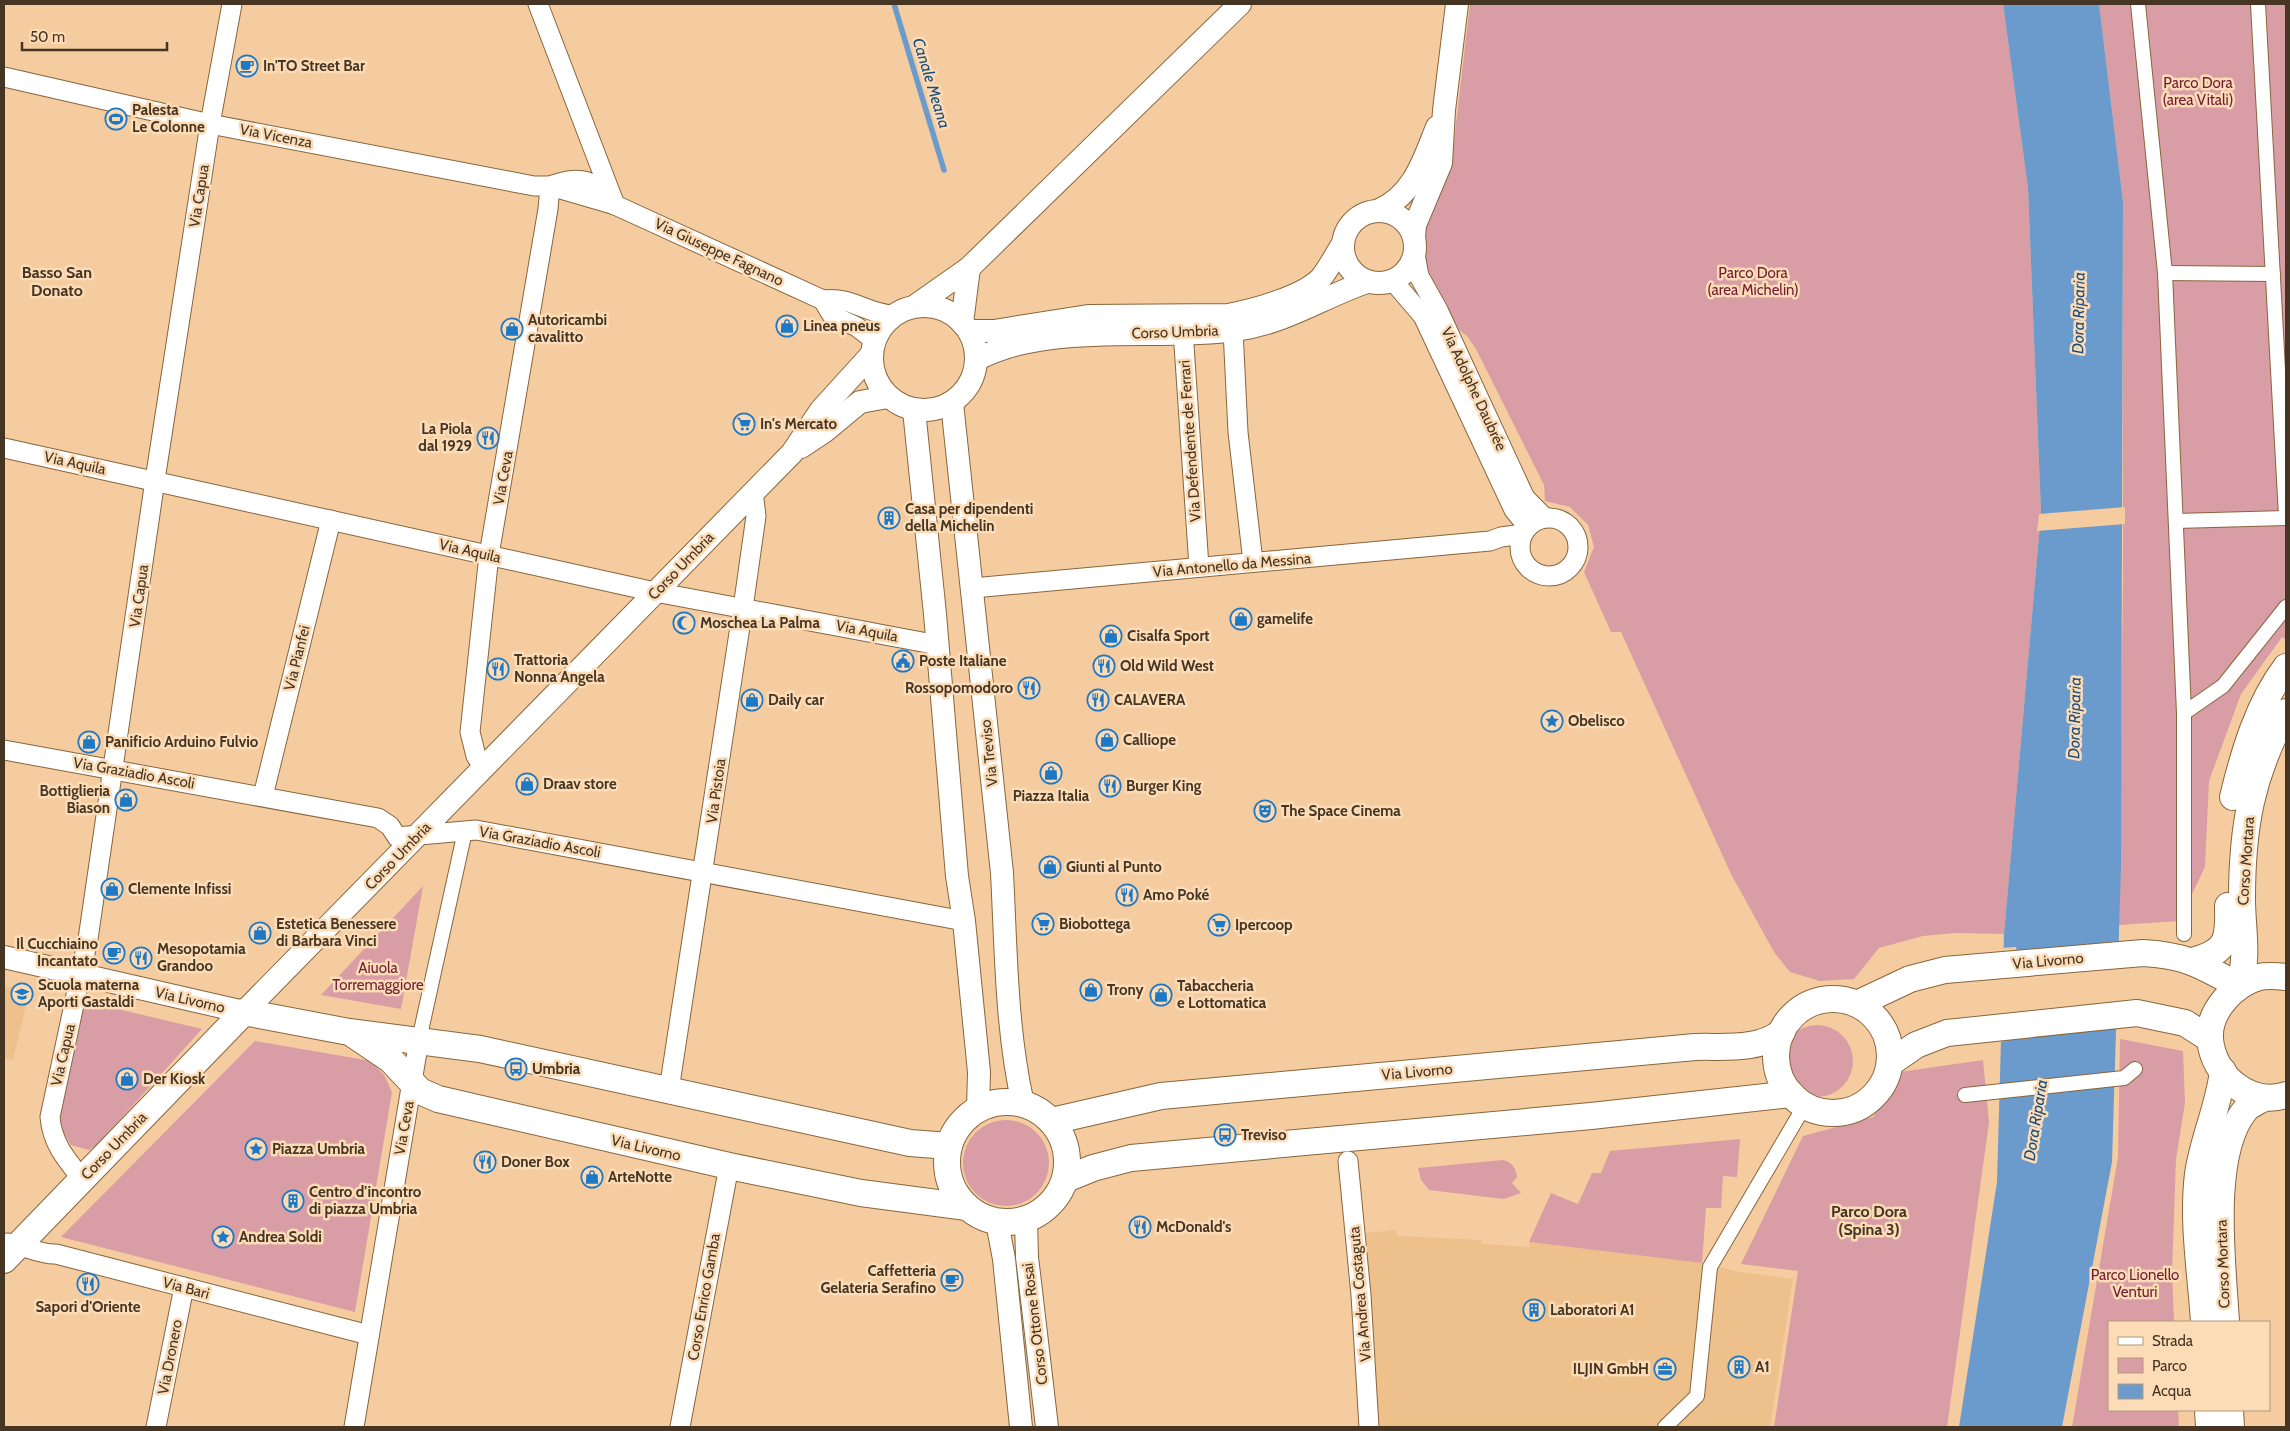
<svg xmlns="http://www.w3.org/2000/svg" width="2290" height="1431" viewBox="0 0 2290 1431" font-family="Cabin,sans-serif">
<style>
.built{fill:#edc08c}
.green{fill:#d99da6}
.water{fill:#6b9bcc}
.pier{fill:#f5cc9f}
.lines{fill:none;stroke-linecap:round;stroke-linejoin:round}
.stream{stroke:#6b9bcc;stroke-width:5.5}
.pedestrian-casing{stroke:#89653b;stroke-width:16}
.minor-casing{stroke:#89653b;stroke-width:21}
.tertiary-casing{stroke:#89653b;stroke-width:24}
.secondary-casing{stroke:#89653b;stroke-width:28}
.pedestrian{stroke:#fff;stroke-width:14}
.minor{stroke:#fff;stroke-width:19}
.tertiary{stroke:#fff;stroke-width:22}
.secondary{stroke:#fff;stroke-width:26}
.labels{text-anchor:middle;stroke-width:5;stroke-linejoin:round;paint-order:stroke}
.poi-label{font-size:15px;font-weight:bold;fill:#453522;stroke:#fcdbb7;text-anchor:start}
.park-label{font-size:15px;fill:#711c33;stroke:#fcdbb7}
.street-label{font-size:15px;fill:#453522;stroke:#fcdbb7}
.water-label{font-size:16px;font-style:italic;fill:#1b4e7d;stroke:#fcdbb7}
.neighbourhood-label{font-size:16px;font-weight:bold;fill:#453522;stroke:#fcdbb7}
</style>
<rect width="100%" height="100%" fill="#f5cc9f"/>
<g class="built">
<path d="M4 987 26 988 28 997 13 1060 4 1058Z"/>
<path d="M1396 1230 1397 1236 1482 1240 1481 1244 1529 1247V1242L1702 1263 1740 1272 1793 1279 1770 1427H1378L1376 1374 1364 1233Z"/>
</g>
<g class="green">
<path d="M1470 4H2003L2028 188 2041 513 2004 934 1956 933 1923 936 1879 948 1854 979 1820 981 1790 972 1774 952 1731 874 1621 632H1611L1584 572 1594 547 1588 525 1570 507 1545 501 1544 485 1476 349 1467 336 1455 327 1429 277 1424 248V227L1452 158Z"/>
<path d="M2099 4H2286V640L2282 637 2241 694 2209 781 2205 867 2179 921 2119 925 2123 582V201Z"/>
<path d="M423 886 401 1009 321 995Z"/>
<path d="M84 1001 202 1029 98 1144 89 1150 71 1145 57 1122Z"/>
<circle cx="1817" cy="1061" r="36"/>
<path d="M2120 1039 2183 1051 2185 1103 2176 1159 2172 1272 2174 1322H2109V1410H2178L2179 1427H2072L2118 1157Z"/>
<path d="M255 1041 371 1061 384 1075 392 1092 355 1312 61 1237Z"/>
<path d="M1983 1060 1989 1122 1947 1427H1774L1798 1271 1741 1264 1803 1136 1873 1117 1900 1072Z"/>
<circle cx="1006" cy="1163" r="43"/>
<path d="M1740 1139 1737 1177 1723 1176 1721 1208H1706L1702 1263 1529 1242 1551 1193 1578 1204 1592 1173H1601L1610 1151Z"/>
<path d="M1503 1160C1512 1162 1516 1168 1517 1177L1512 1183 1521 1193 1504 1199 1429 1190 1421 1180 1418 1168Z"/>
</g>
<path class="water" d="M2003 4H2099L2123 201 2121 866 2112 1162 2062 1427H1959L1997 1182 2004 934 2041 513 2028 188Z"/>
<g class="pier">
<path d="M2125 507V524L2037 531 2039 514Z"/>
<path d="M2120 941 2118 1025 2006 1037 2007 1041 1998 1042 2001 948 2016 947 2017 952Z"/>
</g>
<g class="lines">
<path class="stream" d="M894 4 944 170"/>
<g class="pedestrian-casing">
<g id="pedestrian">
<path d="M2138 4 2165 273 2184 713V934"/>
<path d="M2258 4 2286 516"/>
<path d="M2165 273 2273 274"/>
<path d="M2176 521 2286 518"/>
<path d="M2184 713 2223 686 2286 607"/>
<path d="M419 1040 465 831"/>
<path d="M1965 1095 2124 1078 2135 1069"/>
<path d="M1665 1427 1697 1396 1710 1267 1805 1105"/>
</g>
</g>
<g class="minor-casing">
<g id="minor">
<path d="M538 4 615 205"/>
<path d="M4 77 210 124 534 186H550L615 205 823 300C852 296 866 314 893 315"/>
<path d="M553 185C581 175 593 180 612 201"/>
<path d="M1415 254 1419 276 1438 310 1525 498 1545 518"/>
<path d="M1393 281 1423 316 1514 510 1528 527"/>
<path d="M823 300 832 315 857 327 874 340"/>
<path d="M1229 318 1233 330 1238 432 1253 562"/>
<path d="M1188 320 1183 333 1184 345 1199 567"/>
<path d="M4 448 655 592 938 645"/>
<circle cx="1549" cy="547" r="29"/>
<path d="M973 588 1490 541 1501 537 1523 534"/>
<path d="M4 750 378 818 390 826 397 837 476 830 964 921"/>
<path d="M484 768 476 756 470 732 489 555 548 209 550 186"/>
<path d="M263 796 331 520"/>
<path d="M669 1090 745 594 756 516 753 492"/>
<path d="M1348 1161 1361 1295 1369 1427"/>
<path d="M82 1179C66 1159 52 1143 50 1117L88 939 155 480 210 124 232 4"/>
<path d="M7 1243C24 1245 40 1255 56 1254L369 1335"/>
<path d="M156 1427 184 1287"/>
<path d="M354 1427 419 1040"/>
<path d="M680 1427 729 1166"/>
</g>
</g>
<g class="tertiary-casing">
<g id="tertiary">
<path d="M1379 210C1414 195 1424 159 1437 127"/>
<circle cx="1379" cy="247" r="36"/>
<path d="M1414 238 1415 225 1441 163 1444 110 1457 4"/>
<circle cx="924" cy="358" r="52"/>
<path d="M915 306 969 268 1240 4"/>
<path d="M962 323 969 268"/>
<path d="M969 331H994L1088 316 1228 315C1254 310 1303 297 1321 278 1329 268 1335 256 1342 245"/>
<path d="M976 360C1047 321 1156 341 1235 330 1287 323 1320 298 1367 282"/>
<path d="M952 403 1002 873C1006 949 1006 1029 1023 1104"/>
<path d="M914 410 935 614 957 876 964 921 979 1072 978 1109"/>
<path d="M801 447 825 431 860 402 888 397"/>
<path d="M4 957 244 1012 792 453 821 410 871 355"/>
<path d="M1026 1220 1027 1257 1047 1427"/>
<path d="M997 1222 1004 1259 1021 1427"/>
</g>
</g>
<g class="secondary-casing">
<g id="secondary">
<path d="M2233 797C2244 752 2258 704 2286 667"/>
<path d="M2192 961C2228 952 2229 939 2228 906"/>
<path d="M2286 977C2277 976 2268 975 2259 977 2234 984 2208 1011 2210 1039 2213 1076 2250 1107 2286 1095"/>
<circle cx="1833" cy="1056" r="57"/>
<path d="M1857 1004 1910 979 1945 970 2143 953C2186 955 2202 966 2239 986 2249 957 2242 929 2242 899 2242 828 2251 775 2286 712"/>
<path d="M354 1035 391 1060 420 1091 438 1099 729 1166 861 1193 967 1207"/>
<path d="M1890 1063 1916 1045 1947 1033 2137 1013 2185 1023 2210 1039"/>
<circle cx="1007" cy="1162" r="60"/>
<path d="M1052 1121 1161 1096 1695 1047C1724 1046 1758 1051 1782 1032"/>
<path d="M1066 1179 1093 1168 1131 1158 1591 1116 1791 1094"/>
<path d="M4 1260 244 1012 349 1032 480 1049 910 1143 949 1146"/>
<path d="M2204 1322C2201 1274 2192 1222 2198 1174 2203 1139 2219 1106 2223 1071"/>
<path d="M2226 1322C2223 1266 2208 1154 2246 1109 2250 1105 2257 1102 2262 1099"/>
<path d="M2208 1410 2209 1427"/>
<path d="M2230 1410 2231 1427"/>
</g>
</g>
<use href="#pedestrian" class="pedestrian"/>
<use href="#minor" class="minor"/>
<use href="#tertiary" class="tertiary"/>
<use href="#secondary" class="secondary"/>
</g>
<defs>
<g id="cafe-ring" transform="scale(1.125)"><circle r="9.5" fill="#fcdbb7" stroke="#1d78c5" stroke-width="1.5"/><path d="M-5.5-4.5H6V0H3Q3 3.5 0 3.5H-2.5Q-5.5 3.5-5.5 0ZM3-3.2v2h1.7v-2ZM-6 4.5H4V6H-6Z" fill="#1d78c5"/></g>
<g id="stadium-ring" transform="scale(1.125)"><circle r="9.5" fill="#fcdbb7" stroke="#1d78c5" stroke-width="1.5"/><path d="M0-5a6.5 5 0 1 0 0 10a6.5 5 0 1 0 0-10ZM-3.5-1.8h7v3.6h-7Z" fill="#1d78c5"/></g>
<g id="shop-ring" transform="scale(1.125)"><circle r="9.5" fill="#fcdbb7" stroke="#1d78c5" stroke-width="1.5"/><path d="M-5-2.5h2.3a2.7 3.5 0 0 1 5.4 0H5L5.5 6h-11ZM-1.5-2.5h3a1.5 2.3 0 0 0-3 0Z" fill="#1d78c5"/></g>
<g id="supermarket-ring" transform="scale(1.125)"><circle r="9.5" fill="#fcdbb7" stroke="#1d78c5" stroke-width="1.5"/><path d="M-6-5.5h2.5l.6 2H6L4.5 2H-2.5L-4.4-4H-6ZM-1.5 3.2a1.3 1.3 0 1 0 .1 0ZM3 3.2a1.3 1.3 0 1 0 .1 0Z" fill="#1d78c5"/></g>
<g id="restaurant-ring" transform="scale(1.125)"><circle r="9.5" fill="#fcdbb7" stroke="#1d78c5" stroke-width="1.5"/><path d="M-5-6h1v4h1v-4h1v4h1v-4h1v5L-1.5 .5V6h-2V.5L-5-1ZM5-6V6H3V1.5H1.5Q1.5-4 5-6Z" fill="#1d78c5"/></g>
<g id="building-ring" transform="scale(1.125)"><circle r="9.5" fill="#fcdbb7" stroke="#1d78c5" stroke-width="1.5"/><path d="M-4-6H4V6H1V3H-1V6H-4ZM-2.5-4.3h1.7v1.8h-1.7ZM.8-4.3h1.7v1.8H.8ZM-2.5-1h1.7V.8h-1.7ZM.8-1h1.7V.8H.8Z" fill="#1d78c5"/></g>
<g id="mosque-ring" transform="scale(1.125)"><circle r="9.5" fill="#fcdbb7" stroke="#1d78c5" stroke-width="1.5"/><path d="M3.5-4.9A6 6 0 1 0 3.5 4.9A5 5 0 1 1 3.5-4.9Z" fill="#1d78c5"/></g>
<g id="civic-ring" transform="scale(1.125)"><circle r="9.5" fill="#fcdbb7" stroke="#1d78c5" stroke-width="1.5"/><path d="M-.6-6.5H3V-4.5H.6V-3L4-1V1h2V6H-6V1h2V-1L-.6-3ZM-1.2 2.5V6h2.4V2.5Z" fill="#1d78c5"/></g>
<g id="sight-ring" transform="scale(1.125)"><circle r="9.5" fill="#fcdbb7" stroke="#1d78c5" stroke-width="1.5"/><path d="M0-6L1.8-2.2L6-1.7L2.9 1.2L3.7 5.4L0 3.3L-3.7 5.4L-2.9 1.2L-6-1.7L-1.8-2.2Z" fill="#1d78c5"/></g>
<g id="theatre-ring" transform="scale(1.125)"><circle r="9.5" fill="#fcdbb7" stroke="#1d78c5" stroke-width="1.5"/><path d="M-5-5.5Q0-4 5-5.5V0Q5 5 0 6Q-5 5-5 0ZM-3.3-2.5H-1v1.5H-3.3ZM1-2.5H3.3v1.5H1ZM-2.8 1Q0 5.5 2.8 1Z" fill="#1d78c5"/></g>
<g id="school-ring" transform="scale(1.125)"><circle r="9.5" fill="#fcdbb7" stroke="#1d78c5" stroke-width="1.5"/><path d="M0-5L7-2L0 1L-7-2ZM-4 1L0 2.5L4 1V4Q0 6-4 4Z" fill="#1d78c5"/></g>
<g id="bus-ring" transform="scale(1.125)"><circle r="9.5" fill="#fcdbb7" stroke="#1d78c5" stroke-width="1.5"/><path d="M-5-6H5V4H4V6H2V4H-2V6H-4V4H-5ZM-3.5-4V0h7V-4ZM-3.5 1.2v1.5H-2V1.2ZM2 1.2v1.5H3.5V1.2Z" fill="#1d78c5"/></g>
<g id="office-ring" transform="scale(1.125)"><circle r="9.5" fill="#fcdbb7" stroke="#1d78c5" stroke-width="1.5"/><path d="M-6-3h4V-5.5h4V-3h4V5H-6ZM-1-4.5V-3h2v-1.5ZM-6 0V1H6V0Z" fill="#1d78c5"/></g>
</defs>
<g fill-rule="evenodd">
<use href="#cafe-ring" x="247" y="66"/>
<use href="#stadium-ring" x="116" y="119"/>
<use href="#shop-ring" x="787" y="326"/>
<use href="#shop-ring" x="512" y="329"/>
<use href="#supermarket-ring" x="744" y="424"/>
<use href="#restaurant-ring" x="488" y="438"/>
<use href="#building-ring" x="889" y="518"/>
<use href="#shop-ring" x="1241" y="619"/>
<use href="#mosque-ring" x="684" y="623"/>
<use href="#shop-ring" x="1111" y="636"/>
<use href="#civic-ring" x="903" y="661"/>
<use href="#restaurant-ring" x="1104" y="666"/>
<use href="#restaurant-ring" x="498" y="669"/>
<use href="#restaurant-ring" x="1029" y="688"/>
<use href="#shop-ring" x="752" y="700"/>
<use href="#restaurant-ring" x="1098" y="700"/>
<use href="#sight-ring" x="1552" y="721"/>
<use href="#shop-ring" x="1107" y="740"/>
<use href="#shop-ring" x="89" y="742"/>
<use href="#shop-ring" x="1051" y="773"/>
<use href="#shop-ring" x="527" y="784"/>
<use href="#restaurant-ring" x="1110" y="786"/>
<use href="#shop-ring" x="126" y="800"/>
<use href="#theatre-ring" x="1265" y="811"/>
<use href="#shop-ring" x="1050" y="867"/>
<use href="#shop-ring" x="112" y="889"/>
<use href="#restaurant-ring" x="1127" y="895"/>
<use href="#supermarket-ring" x="1043" y="924"/>
<use href="#supermarket-ring" x="1219" y="925"/>
<use href="#shop-ring" x="260" y="933"/>
<use href="#cafe-ring" x="114" y="953"/>
<use href="#restaurant-ring" x="141" y="958"/>
<use href="#shop-ring" x="1091" y="990"/>
<use href="#school-ring" x="22" y="994"/>
<use href="#shop-ring" x="1161" y="995"/>
<use href="#bus-ring" x="516" y="1069"/>
<use href="#shop-ring" x="127" y="1079"/>
<use href="#bus-ring" x="1225" y="1135"/>
<use href="#sight-ring" x="256" y="1149"/>
<use href="#restaurant-ring" x="485" y="1162"/>
<use href="#shop-ring" x="592" y="1177"/>
<use href="#building-ring" x="293" y="1201"/>
<use href="#restaurant-ring" x="1140" y="1227"/>
<use href="#sight-ring" x="223" y="1237"/>
<use href="#cafe-ring" x="952" y="1280"/>
<use href="#restaurant-ring" x="88" y="1284"/>
<use href="#building-ring" x="1534" y="1310"/>
<use href="#building-ring" x="1739" y="1367"/>
<use href="#office-ring" x="1665" y="1369"/>
</g>
<g class="labels">
<g class="poi-label">
<text x="263" y="71">In'TO Street Bar</text>
<text x="132" y="115">Palesta<tspan x="132" dy="17">Le Colonne</tspan></text>
<text x="528" y="325">Autoricambi<tspan x="528" dy="17">cavalitto</tspan></text>
<text x="803" y="331">Linea pneus</text>
<text x="760" y="429">In's Mercato</text>
<text x="472" y="434" text-anchor="end">La Piola<tspan x="472" dy="17">dal 1929</tspan></text>
<text x="905" y="514">Casa per dipendenti<tspan x="905" dy="17">della Michelin</tspan></text>
<text x="1257" y="624">gamelife</text>
<text x="700" y="628">Moschea La Palma</text>
<text x="1127" y="641">Cisalfa Sport</text>
<text x="514" y="665">Trattoria<tspan x="514" dy="17">Nonna Angela</tspan></text>
<text x="919" y="666">Poste Italiane</text>
<text x="1120" y="671">Old Wild West</text>
<text x="1013" y="693" text-anchor="end">Rossopomodoro</text>
<text x="768" y="705">Daily car</text>
<text x="1114" y="705">CALAVERA</text>
<text x="1568" y="726">Obelisco</text>
<text x="1123" y="745">Calliope</text>
<text x="105" y="747">Panificio Arduino Fulvio</text>
<text x="543" y="789">Draav store</text>
<text x="1126" y="791">Burger King</text>
<text x="110" y="796" text-anchor="end">Bottiglieria<tspan x="110" dy="17">Biason</tspan></text>
<text x="1051" y="801" text-anchor="middle">Piazza Italia</text>
<text x="1281" y="816">The Space Cinema</text>
<text x="1066" y="872">Giunti al Punto</text>
<text x="128" y="894">Clemente Infissi</text>
<text x="1143" y="900">Amo Poké</text>
<text x="276" y="929">Estetica Benessere<tspan x="276" dy="17">di Barbara Vinci</tspan></text>
<text x="1059" y="929">Biobottega</text>
<text x="1235" y="930">Ipercoop</text>
<text x="98" y="949" text-anchor="end">Il Cucchiaino<tspan x="98" dy="17">Incantato</tspan></text>
<text x="157" y="954">Mesopotamia<tspan x="157" dy="17">Grandoo</tspan></text>
<text x="38" y="990">Scuola materna<tspan x="38" dy="17">Aporti Gastaldi</tspan></text>
<text x="1177" y="991">Tabaccheria<tspan x="1177" dy="17">e Lottomatica</tspan></text>
<text x="1107" y="995">Trony</text>
<text x="532" y="1074">Umbria</text>
<text x="143" y="1084">Der Kiosk</text>
<text x="1241" y="1140">Treviso</text>
<text x="272" y="1154">Piazza Umbria</text>
<text x="501" y="1167">Doner Box</text>
<text x="608" y="1182">ArteNotte</text>
<text x="309" y="1197">Centro d'incontro<tspan x="309" dy="17">di piazza Umbria</tspan></text>
<text x="1156" y="1232">McDonald's</text>
<text x="239" y="1242">Andrea Soldi</text>
<text x="936" y="1276" text-anchor="end">Caffetteria<tspan x="936" dy="17">Gelateria Serafino</tspan></text>
<text x="88" y="1312" text-anchor="middle">Sapori d'Oriente</text>
<text x="1550" y="1315">Laboratori A1</text>
<text x="1755" y="1372">A1</text>
<text x="1649" y="1374" text-anchor="end">ILJIN GmbH</text>
</g>
<g class="park-label">
<text x="2198" y="88">Parco Dora<tspan x="2198" dy="17">(area Vitali)</tspan></text>
<text x="1753" y="278">Parco Dora<tspan x="1753" dy="17">(area Michelin)</tspan></text>
<text x="378" y="973">Aiuola<tspan x="378" dy="17">Torremaggiore</tspan></text>
<text x="2135" y="1280">Parco Lionello<tspan x="2135" dy="17">Venturi</tspan></text>
</g>
<g class="street-label">
<text transform="translate(276 136) rotate(11)" y="5">Via Vicenza</text>
<text transform="translate(199 196) rotate(-81)" y="5">Via Capua</text>
<text transform="translate(719 252) rotate(25)" y="5">Via Giuseppe Fagnano</text>
<text transform="translate(1175 332) rotate(-2)" y="5">Corso Umbria</text>
<text transform="translate(1474 389) rotate(65)" y="5">Via Adolphe Daubrée</text>
<text transform="translate(1190 441) rotate(-94)" y="5">Via Defendente de Ferrari</text>
<text transform="translate(75 463) rotate(12)" y="5">Via Aquila</text>
<text transform="translate(503 478) rotate(-80)" y="5">Via Ceva</text>
<text transform="translate(470 551) rotate(13)" y="5">Via Aquila</text>
<text transform="translate(1232 565) rotate(-5)" y="5">Via Antonello da Messina</text>
<text transform="translate(681 566) rotate(-46)" y="5">Corso Umbria</text>
<text transform="translate(139 596) rotate(-82)" y="5">Via Capua</text>
<text transform="translate(867 631) rotate(11)" y="5">Via Aquila</text>
<text transform="translate(297 658) rotate(-76)" y="5">Via Pianfei</text>
<text transform="translate(989 753) rotate(-96)" y="5">Via Treviso</text>
<text transform="translate(134 773) rotate(10)" y="5">Via Graziadio Ascoli</text>
<text transform="translate(716 791) rotate(-82)" y="5">Via Pistoia</text>
<text transform="translate(540 842) rotate(10)" y="5">Via Graziadio Ascoli</text>
<text transform="translate(398 856) rotate(-46)" y="5">Corso Umbria</text>
<text transform="translate(2246 861) rotate(-86)" y="5">Corso Mortara</text>
<text transform="translate(2048 961) rotate(-5)" y="5">Via Livorno</text>
<text transform="translate(190 1000) rotate(13)" y="5">Via Livorno</text>
<text transform="translate(63 1055) rotate(-77)" y="5">Via Capua</text>
<text transform="translate(1417 1072) rotate(-5)" y="5">Via Livorno</text>
<text transform="translate(404 1128) rotate(-80)" y="5">Via Ceva</text>
<text transform="translate(114 1146) rotate(-46)" y="5">Corso Umbria</text>
<text transform="translate(646 1148) rotate(13)" y="5">Via Livorno</text>
<text transform="translate(2223 1264) rotate(-92)" y="5">Corso Mortara</text>
<text transform="translate(186 1288) rotate(15)" y="5">Via Bari</text>
<text transform="translate(1360 1294) rotate(-95)" y="5">Via Andrea Costaguta</text>
<text transform="translate(704 1297) rotate(-80)" y="5">Corso Enrico Gamba</text>
<text transform="translate(1035 1324) rotate(-97)" y="5">Corso Ottone Rosai</text>
<text transform="translate(170 1357) rotate(-79)" y="5">Via Dronero</text>
</g>
<g class="water-label">
<text transform="translate(932 83) rotate(73)" y="6">Canale Meana</text>
<text transform="translate(2078 313) rotate(-89)" y="6">Dora Riparia</text>
<text transform="translate(2074 718) rotate(-89)" y="6">Dora Riparia</text>
<text transform="translate(2035 1120) rotate(-81)" y="6">Dora Riparia</text>
</g>
<g class="neighbourhood-label">
<text x="57" y="278">Basso San<tspan x="57" dy="18">Donato</tspan></text>
<text x="1869" y="1217">Parco Dora<tspan x="1869" dy="18">(Spina 3)</tspan></text>
</g>
</g>
<rect width="2290" height="1431" fill="none" stroke="#453522" stroke-width="10"/>
<rect x="2108" y="1321" width="162" height="90" fill="#fcdbb7" stroke="#b3997b"/>
<rect x="2118" y="1337" width="25" height="8" fill="#ffffff" stroke="#b3997b"/>
<text x="2152" y="1346" font-size="15" fill="#453522">Strada</text>
<rect x="2118" y="1358" width="25" height="15" fill="#d99da6" stroke="#b3997b"/>
<text x="2152" y="1371" font-size="15" fill="#453522">Parco</text>
<rect x="2118" y="1384" width="25" height="15" fill="#6b9bcc" stroke="#b3997b"/>
<text x="2152" y="1396" font-size="15" fill="#453522">Acqua</text>
<path d="M22 42v8h145v-8" fill="none" stroke="#453522" stroke-width="2.5"/>
<text x="30" y="42" font-size="15" fill="#453522" stroke="#fcdbb7" stroke-width="4" paint-order="stroke">50 m</text>
</svg>
